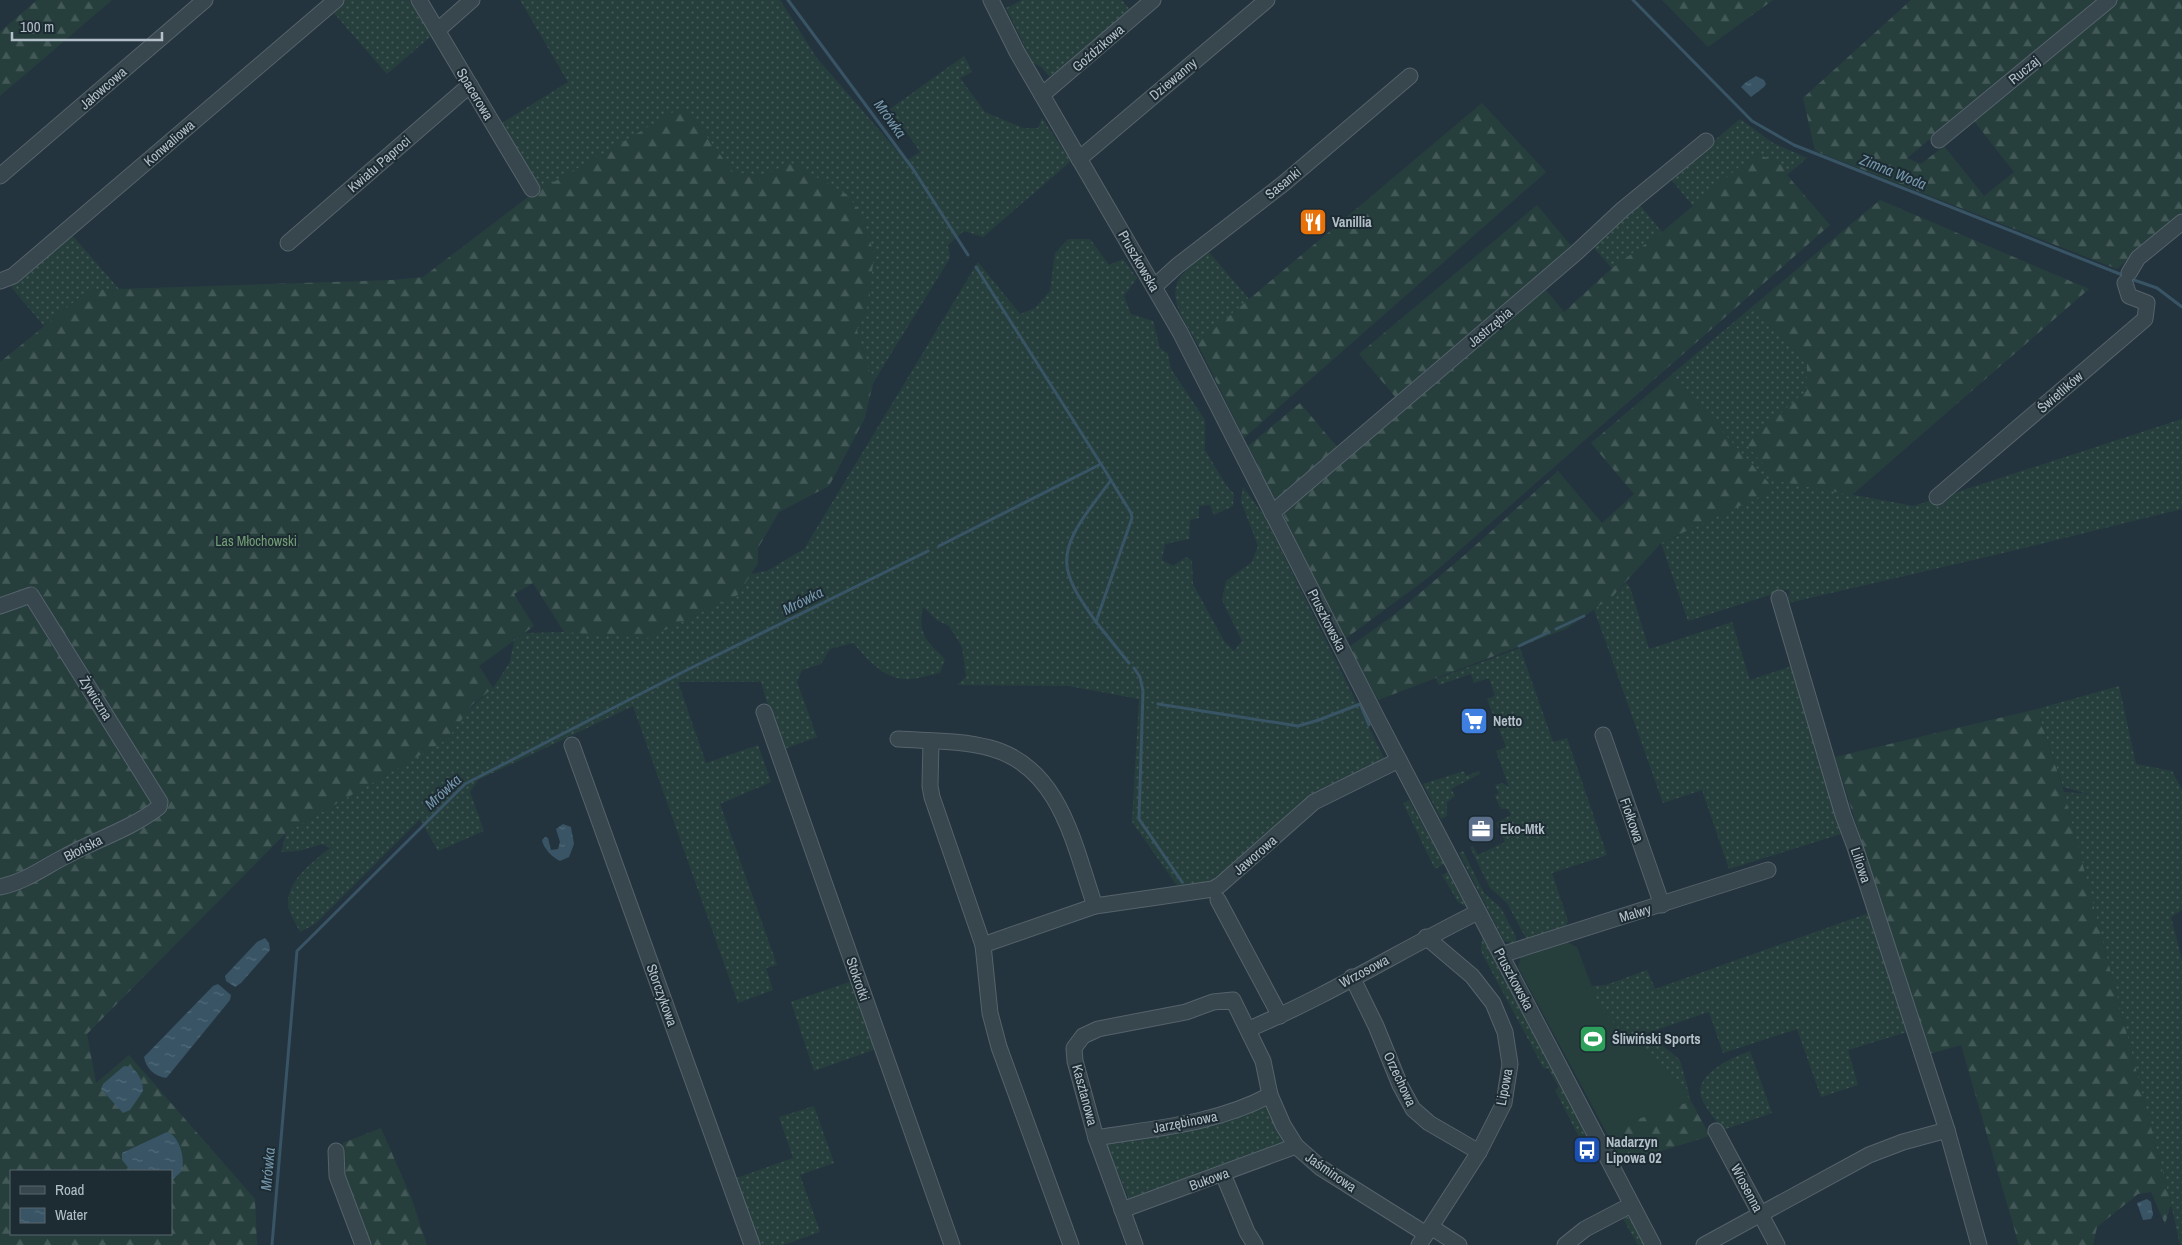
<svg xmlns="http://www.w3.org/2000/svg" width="2182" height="1245" viewBox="0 0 2182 1245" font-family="'Archivo Narrow',sans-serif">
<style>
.grass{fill:url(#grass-dots)}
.forest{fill:url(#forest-firs);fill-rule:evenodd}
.pitch{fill:#263f3d}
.water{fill:url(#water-ripples)}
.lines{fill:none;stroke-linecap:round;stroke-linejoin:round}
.stream{stroke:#385465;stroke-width:3}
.minor-casing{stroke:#56636c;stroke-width:17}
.minor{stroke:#38464e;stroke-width:15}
.labels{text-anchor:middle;stroke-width:4;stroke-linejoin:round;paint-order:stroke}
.street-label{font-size:14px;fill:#b4c0c9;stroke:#1d2b33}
.poi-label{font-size:14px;font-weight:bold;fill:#b4c0c9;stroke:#1d2b33;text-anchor:start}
.park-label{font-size:14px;fill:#739f74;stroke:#1d2b33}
.water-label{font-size:15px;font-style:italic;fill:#7597ac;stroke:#1d2b33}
</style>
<defs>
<pattern id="grass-dots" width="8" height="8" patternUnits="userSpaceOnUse" patternTransform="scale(1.25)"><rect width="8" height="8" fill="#263f3d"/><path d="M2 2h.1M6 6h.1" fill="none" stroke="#435958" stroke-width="1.8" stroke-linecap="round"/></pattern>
<pattern id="forest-firs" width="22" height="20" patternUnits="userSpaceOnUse" patternTransform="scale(1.25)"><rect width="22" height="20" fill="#263f3d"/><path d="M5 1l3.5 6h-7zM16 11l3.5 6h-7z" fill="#435958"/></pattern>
<pattern id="water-ripples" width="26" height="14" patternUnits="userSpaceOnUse" patternTransform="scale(1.25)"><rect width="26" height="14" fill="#385465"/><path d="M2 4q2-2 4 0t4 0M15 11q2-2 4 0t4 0" fill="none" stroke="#526b7a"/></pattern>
</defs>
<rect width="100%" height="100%" fill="#24343e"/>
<g class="grass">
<path d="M344 0H409L431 36 387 74 332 11Z"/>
<path d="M520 0H780L816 57 906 161 920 152 890 109 964 56 972 72 960 78 985 112 1023 128H1038L1042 118 1071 161 983 237 964 231 948 245 950 258 873 383 857 330 869 302 764 176 733 172 684 106 542 190 502 123 568 82Z"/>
<path d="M1022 0H1122L1131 11 1050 77 1041 67 1033 63 1006 8Z"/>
<path d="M1740 119 1773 143 1807 158 1787 175 1783 165 1756 153 1693 206 1670 178Z"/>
<path d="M1639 204 1662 232 1612 268 1593 247Z"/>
<path d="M72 235 119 289 89 290 44 326 11 287Z"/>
<path d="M1068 239H1090L1109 265 1123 259 1137 278 1124 296 1131 314 1153 321 1160 348 1168 354 1171 369 1205 420V450L1226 485 1234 494 1233 506 1214 515 1210 505 1199 506V518L1190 520 1189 539 1165 544 1162 560 1173 566 1186 557 1192 561 1193 584 1224 641 1234 651 1242 641 1222 600 1226 581 1252 562 1258 546 1241 501 1243 487 1263 514 1384 758 1307 800 1222 875 1207 885 1178 887 1132 822 1139 699 1069 686 957 685 966 677 962 647 949 626 938 621 923 607C917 633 927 642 945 659L940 673C929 675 915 680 904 679 883 678 866 658 853 643L830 649 821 664 802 670 797 682 817 737 781 750 761 682H678L706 763 758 745 771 782 720 804 777 965 766 968 773 990 738 1003 633 706 478 780 470 792 484 831 438 851 420 819 315 924 300 932C296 924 288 911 288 903 288 879 314 861 330 848L322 844 299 851 281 852 286 833 415 758 493 688 510 662 514 641 525 633 564 632 738 595 751 574 767 571 804 549 978 262 1020 314 1035 308 1050 291 1055 253Z"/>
<path d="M1209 252 1249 299 1197 343C1187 324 1164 296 1182 275 1189 266 1200 259 1209 252Z"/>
<path d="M1753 306 1807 365V390L1746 444 1778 481 1914 506 2182 419V509L1999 554 1788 603 1789 589 1688 621 1661 543 1680 535 1768 482 1671 375Z"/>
<path d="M1626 583 1630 587 1649 649 1732 622 1750 680 1792 666 1844 833 1729 869 1702 790 1663 803 1594 609 1613 596Z"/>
<path d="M1520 648 1553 742 1567 738 1607 855 1552 873 1568 921 1565 928 1527 940 1507 903 1490 888 1470 847 1473 846 1478 855 1505 842 1496 823 1511 815 1508 809H1501L1495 796 1499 793 1495 785 1502 783 1509 787 1496 751 1506 747 1487 699 1495 696 1489 678 1474 683 1471 674 1439 685 1436 679Z"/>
<path d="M2119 686 2136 764 2172 771 2182 790V910L2171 917 2182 960V1245H2180L2171 1204 2064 792 2089 794 2063 787 2037 709Z"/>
<path d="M1464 771 1466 776 1479 771 1480 774 1451 789 1455 796 1447 802V816L1441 819 1423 784Z"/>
<path d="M1409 800 1444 864 1435 869 1403 803Z"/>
<path d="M1463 851 1484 893 1501 908 1516 937V944L1504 941 1459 853Z"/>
<path d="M1448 872 1466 907 1458 902 1442 875Z"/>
<path d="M1869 913 1907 1032 1848 1050 1858 1085 1821 1097 1797 1029 1723 1053 1709 1012 1647 1033 1680 1060 1691 1101 1605 1130 1609 1034 1591 986 1606 985 1647 970 1655 989Z"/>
<path d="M1483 930 1563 1084 1589 1143 1585 1144 1583 1140 1581 1141 1555 1090 1559 1088 1548 1068 1544 1069 1483 955 1481 950Z"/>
<path d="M852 981 876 1049 814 1071 791 1002Z"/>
<path d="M1750 1051 1772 1113 1723 1130C1716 1120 1704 1107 1701 1096 1695 1073 1734 1057 1750 1051Z"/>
<path d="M814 1106 834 1163 800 1175 820 1232 783 1245H759L734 1179 793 1158 779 1117Z"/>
<path d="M1269 1106 1283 1142 1129 1199 1105 1142 1209 1126Z"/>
<path d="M1625 1216 1631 1219 1645 1245H1638L1622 1217Z"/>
</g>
<g class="forest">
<path d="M37 0H112L0 96V32Z"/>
<path d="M1662 0H1773L1708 47Z"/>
<path d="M1911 0H2099L1907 158 1921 164 1944 146 1984 196 2014 172 1974 121 2030 71 2116 0H2182V214L2117 269 1815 151 1803 98Z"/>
<path d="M1482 103 1546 172 1244 438 1197 343Z"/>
<path d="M684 106 733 172 764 176 790 162 846 194 860 211 874 253 869 302 857 330 873 383 865 418 829 486 779 512 758 548V563L738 595 648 638 564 632 533 583 514 594 534 626 479 666 493 688 472 705 448 739 286 833 87 1034 96 1083 129 1055 255 1199 257 1245H0V362L89 290 393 280 423 277 528 197ZM11 1171H171V1234H11Z"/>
<path d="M1756 153 1783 165 1787 175 1830 225 1429 577 1345 639 1281 510 1546 290 1564 312 1612 268 1662 232Z"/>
<path d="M1880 200 2089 289 1852 495 1777 481 1746 444 1807 390V365L1753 306Z"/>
<path d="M1537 205 1572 247 1397 399 1359 354Z"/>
<path d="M1671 375 1768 482 1772 491 1661 543 1613 596 1566 629 1378 700 1349 647 1394 615 1467 553 1558 471 1602 523 1634 494 1591 443Z"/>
<path d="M1300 403 1338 448 1276 501 1248 446Z"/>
<path d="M2037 709 2064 792 2171 1204 2165 1224 2151 1192 2138 1194 2097 1227 2093 1245H2019L1961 1045 1929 1054 1835 757Z"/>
<path d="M1691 1101 1710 1136 1622 1163 1605 1130Z"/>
<path d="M381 1128 411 1197 427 1245H367L340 1174 343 1143Z"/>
</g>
<path class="pitch" d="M1567 942 1577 947 1600 1008 1622 1032 1664 1066 1691 1101 1605 1130 1518 967 1521 956Z"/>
<g class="water">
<path d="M1756 76 1764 80 1766 84 1764 87 1751 97 1741 87 1745 83Z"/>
<path d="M563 824 571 827 574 844 569 857 560 861C553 858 543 848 542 840L545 837 548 838 551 850 558 849 560 842 556 829Z"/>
<path d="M265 938 269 943 270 950 241 983 235 987 226 981 225 976 257 942Z"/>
<path d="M218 984 231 995 230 1000 168 1076 166 1078C154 1076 146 1068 144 1057L213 986Z"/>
<path d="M124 1066C136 1066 143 1080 143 1091L130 1110 123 1113 101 1089 103 1084Z"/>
<path d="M167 1132C180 1136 185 1159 182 1171L171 1181V1171H131L122 1160V1153Z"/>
<path d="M2147 1199 2151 1202 2153 1215 2151 1219 2143 1220 2137 1203Z"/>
</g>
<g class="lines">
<g class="stream">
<path d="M788 0 913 169 968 255"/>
<path d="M1633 0 1752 121 1794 145 2125 276"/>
<path d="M2131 279 2157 288 2182 307"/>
<path d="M1101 464 1131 513 1132 518 1096 622 1129 663"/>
<path d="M939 546 1101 464 976 267"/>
<path d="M1096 622C1086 607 1074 592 1069 575 1057 542 1093 506 1111 480"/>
<path d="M1556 629 1584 616"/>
<path d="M1519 646 1549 632"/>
<path d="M1134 668 1140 677 1143 691 1139 819 1182 882"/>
<path d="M1158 704 1298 726 1319 720 1360 704 1369 725"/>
<path d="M272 1245 297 951 465 784 687 670 928 551"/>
</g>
<g class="minor-casing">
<g id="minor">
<path d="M419 0 532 189"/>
<path d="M991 0 1017 52 1180 332 1378 720 1653 1245"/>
<path d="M438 30 472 0"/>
<path d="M1042 95 1153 0"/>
<path d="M1939 140 2109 0"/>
<path d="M1079 159 1267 0"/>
<path d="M0 176 205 0"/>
<path d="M288 243 470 85"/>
<path d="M2129 273 2138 258 2182 222"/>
<path d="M0 281 13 276 336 0"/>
<path d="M1154 287 1177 266 1283 184 1410 76"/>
<path d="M1937 497 2145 319 2147 303 2129 296 2125 283"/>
<path d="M1272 513 1577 252 1623 209 1706 141"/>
<path d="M1779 598 1843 815 1855 847 1947 1130 1979 1245"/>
<path d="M0 606 31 595 160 802 159 807C133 828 95 840 66 856 44 867 25 882 0 887"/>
<path d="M764 712 952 1245"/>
<path d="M1603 735 1662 905"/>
<path d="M898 739C928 741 961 740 990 748 1061 767 1074 846 1095 906"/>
<path d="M931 741 930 786 932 797 983 945 990 1013 999 1047 1071 1245"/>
<path d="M572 745 752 1245"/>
<path d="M1218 900 1280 1016"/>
<path d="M983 945 1095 906 1213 889 1220 885 1314 802 1399 760"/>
<path d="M1501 955 1768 870"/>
<path d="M1352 977 1376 1026 1400 1085 1413 1109 1429 1123 1479 1152"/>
<path d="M1249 1029C1328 996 1401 950 1478 912"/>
<path d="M1716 1131 1777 1245"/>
<path d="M1096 1138C1155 1128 1216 1124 1270 1095"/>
<path d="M336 1151 337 1176 363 1245"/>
<path d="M1223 1174 1247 1232 1255 1245"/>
<path d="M1122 1210 1296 1146"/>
<path d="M1431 1227 1459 1245"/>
<path d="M1135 1245 1096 1138 1075 1061 1074 1048 1083 1036 1098 1029 1186 1012 1213 1002 1233 1000 1263 1061 1270 1095 1283 1125 1296 1146 1321 1168 1426 1234"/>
<path d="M1419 1245 1479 1152 1504 1103 1510 1064 1505 1032 1493 1003 1472 976 1426 937"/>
<path d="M1565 1245 1585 1229 1631 1205"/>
<path d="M1704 1245 1869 1155 1903 1142 1947 1130"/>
</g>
</g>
<use href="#minor" class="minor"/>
</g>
<defs>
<g id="restaurant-square" transform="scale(1.4375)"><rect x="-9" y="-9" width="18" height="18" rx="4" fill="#e8710a" stroke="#1d2b33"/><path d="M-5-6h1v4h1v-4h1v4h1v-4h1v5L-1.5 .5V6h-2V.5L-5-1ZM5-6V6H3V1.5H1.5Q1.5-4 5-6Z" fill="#fff"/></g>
<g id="supermarket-square" transform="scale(1.4375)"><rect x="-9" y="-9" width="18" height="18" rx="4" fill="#3f7fe0" stroke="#1d2b33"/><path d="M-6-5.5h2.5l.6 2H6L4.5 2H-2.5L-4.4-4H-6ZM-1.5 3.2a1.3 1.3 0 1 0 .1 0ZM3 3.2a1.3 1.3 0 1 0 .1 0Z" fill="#fff"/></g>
<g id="office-square" transform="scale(1.4375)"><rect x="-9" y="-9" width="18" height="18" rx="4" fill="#5c6f8a" stroke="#1d2b33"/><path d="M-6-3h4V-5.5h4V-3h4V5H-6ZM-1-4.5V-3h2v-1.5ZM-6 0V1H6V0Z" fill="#fff"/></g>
<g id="stadium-square" transform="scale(1.4375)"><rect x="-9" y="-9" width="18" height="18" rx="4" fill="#2e9e5b" stroke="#1d2b33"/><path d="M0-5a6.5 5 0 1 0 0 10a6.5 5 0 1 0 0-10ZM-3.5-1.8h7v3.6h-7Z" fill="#fff"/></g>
<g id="bus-square" transform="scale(1.4375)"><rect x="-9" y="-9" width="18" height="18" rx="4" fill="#1a4fb4" stroke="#1d2b33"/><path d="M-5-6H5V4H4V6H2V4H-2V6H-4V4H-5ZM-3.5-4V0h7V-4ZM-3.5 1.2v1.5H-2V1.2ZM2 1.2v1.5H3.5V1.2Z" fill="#fff"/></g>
</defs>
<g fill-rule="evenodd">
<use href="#restaurant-square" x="1313" y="222"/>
<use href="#supermarket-square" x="1474" y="721"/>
<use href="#office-square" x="1481" y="829"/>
<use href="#stadium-square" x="1593" y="1039"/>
<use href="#bus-square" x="1587" y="1150"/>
</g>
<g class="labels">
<g class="street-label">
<text transform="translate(1098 48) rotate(-41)" y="5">Goździkowa</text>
<text transform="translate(2024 70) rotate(-39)" y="5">Ruczaj</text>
<text transform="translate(1173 79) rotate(-40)" y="5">Dziewanny</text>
<text transform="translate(103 88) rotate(-41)" y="5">Jałowcowa</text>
<text transform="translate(475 94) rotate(59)" y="5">Spacerowa</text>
<text transform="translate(169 143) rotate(-41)" y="5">Konwaliowa</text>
<text transform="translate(379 164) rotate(-41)" y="5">Kwiatu Paproci</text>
<text transform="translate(1283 183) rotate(-39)" y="5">Sasanki</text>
<text transform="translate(1139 261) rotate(60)" y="5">Pruszkowska</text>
<text transform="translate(1490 327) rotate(-40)" y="5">Jastrzębia</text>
<text transform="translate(2060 392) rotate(-41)" y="5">Świetlików</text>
<text transform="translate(1327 620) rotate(63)" y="5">Pruszkowska</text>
<text transform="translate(96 698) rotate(58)" y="5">Żywiczna</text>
<text transform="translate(1632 820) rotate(71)" y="5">Fiołkowa</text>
<text transform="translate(83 848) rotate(-27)" y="5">Błońska</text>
<text transform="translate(1255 855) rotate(-41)" y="5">Jaworowa</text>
<text transform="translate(1861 865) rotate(72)" y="5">Liliowa</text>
<text transform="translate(1635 913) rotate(-17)" y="5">Malwy</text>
<text transform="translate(1364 971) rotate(-28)" y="5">Wrzosowa</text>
<text transform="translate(858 979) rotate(71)" y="5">Stokrotki</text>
<text transform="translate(1514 979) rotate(62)" y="5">Pruszkowska</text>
<text transform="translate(662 995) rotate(70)" y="5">Storczykowa</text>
<text transform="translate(1400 1079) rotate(65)" y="5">Orzechowa</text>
<text transform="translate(1504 1087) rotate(-79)" y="5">Lipowa</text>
<text transform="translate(1085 1095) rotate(75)" y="5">Kasztanowa</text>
<text transform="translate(1185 1122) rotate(-11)" y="5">Jarzębinowa</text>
<text transform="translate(1331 1172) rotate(35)" y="5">Jaśminowa</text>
<text transform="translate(1209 1179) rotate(-20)" y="5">Bukowa</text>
<text transform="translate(1747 1188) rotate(62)" y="5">Wiosenna</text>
</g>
<g class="poi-label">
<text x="1332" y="227">Vanillia</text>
<text x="1493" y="726">Netto</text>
<text x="1500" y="834">Eko-Mtk</text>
<text x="1612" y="1044">Śliwiński Sports</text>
<text x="1606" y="1147">Nadarzyn<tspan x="1606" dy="16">Lipowa 02</tspan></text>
</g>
<g class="park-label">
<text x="256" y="546">Las Młochowski</text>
</g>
<g class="water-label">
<text transform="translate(890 119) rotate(54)" y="5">Mrówka</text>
<text transform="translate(1893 172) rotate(22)" y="5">Zimna Woda</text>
<text transform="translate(803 601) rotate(-27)" y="5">Mrówka</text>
<text transform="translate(443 792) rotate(-43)" y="5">Mrówka</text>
<text transform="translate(268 1169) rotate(-85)" y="5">Mrówka</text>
</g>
</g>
<rect x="10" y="1170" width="162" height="65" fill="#1d2b33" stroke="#59676f"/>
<rect x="20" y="1186" width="25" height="8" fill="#38464e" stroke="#59676f"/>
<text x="55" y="1195" font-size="15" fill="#b4c0c9">Road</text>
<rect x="20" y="1208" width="25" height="15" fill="url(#water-ripples)" stroke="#59676f"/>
<text x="55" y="1220" font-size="15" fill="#b4c0c9">Water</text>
<path d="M12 32v8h150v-8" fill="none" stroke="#b4c0c9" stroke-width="2.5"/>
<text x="20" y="32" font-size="15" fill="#b4c0c9" stroke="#1d2b33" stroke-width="4" paint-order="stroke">100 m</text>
</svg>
